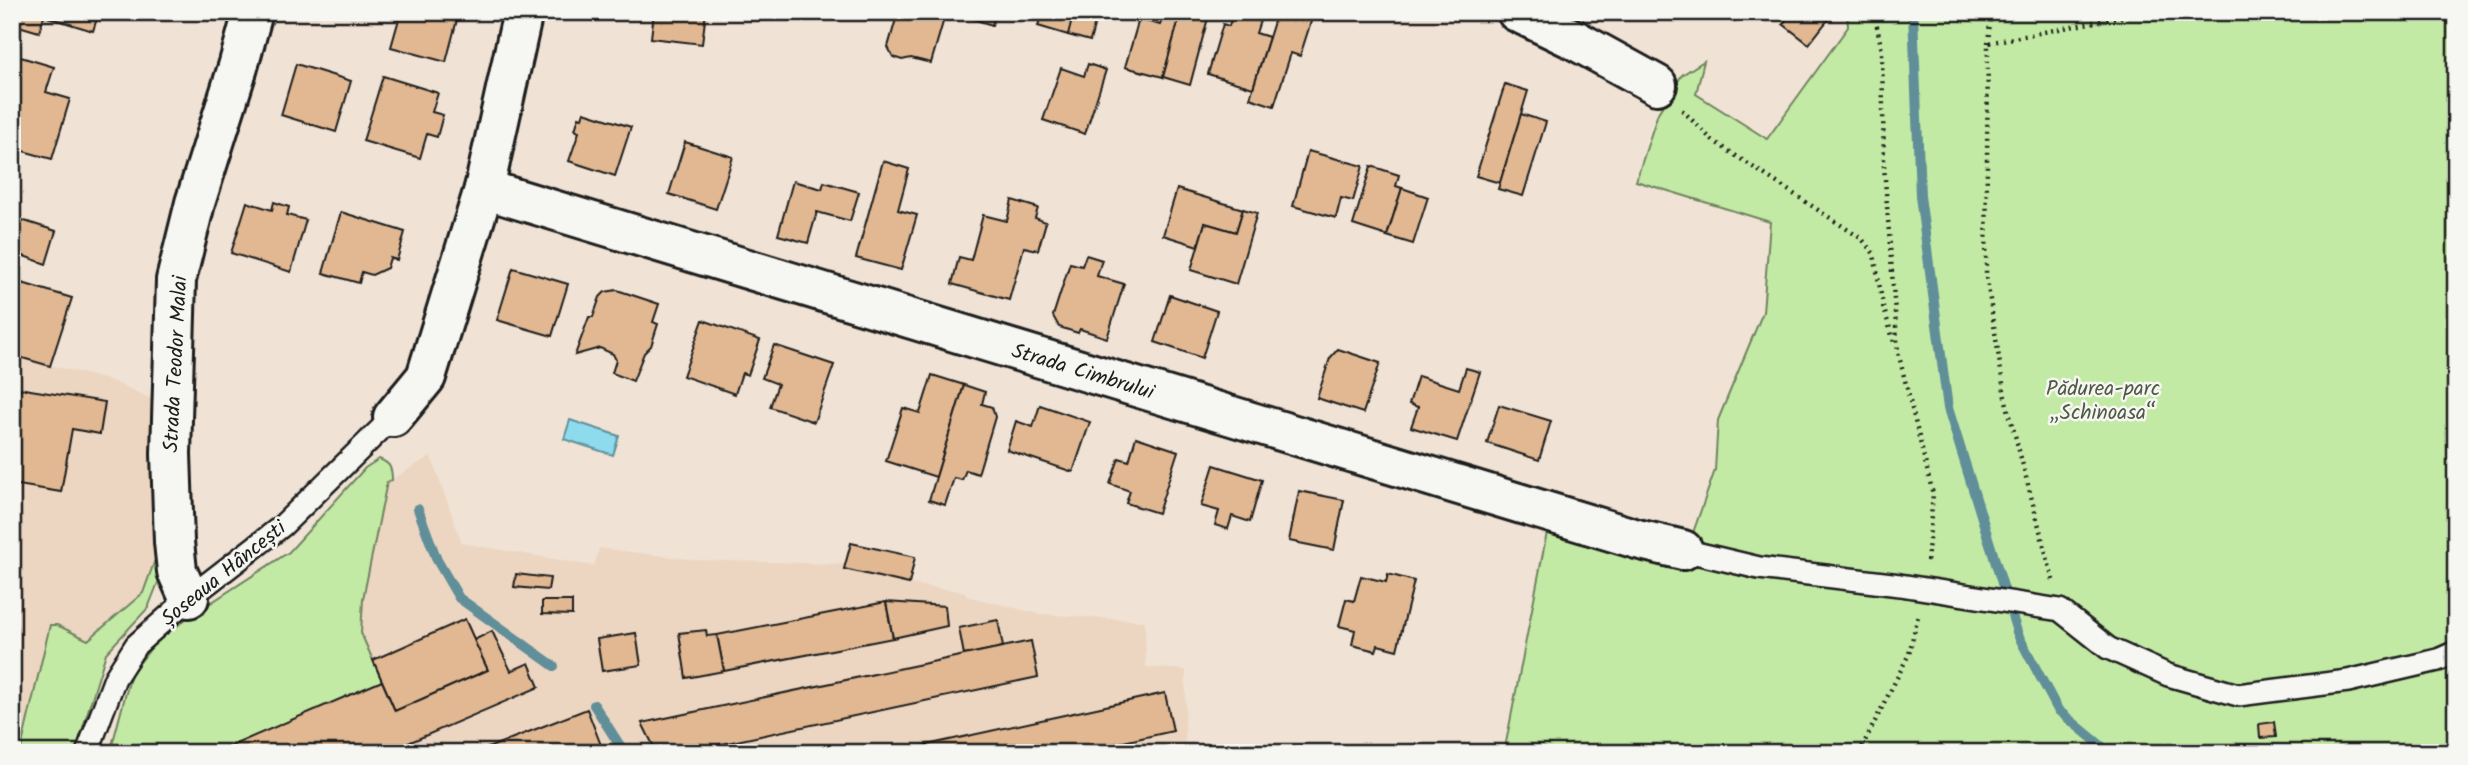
<svg xmlns="http://www.w3.org/2000/svg" width="2468" height="765" viewBox="0 0 2468 765" font-family="Kalam,sans-serif">
<style>
.built{fill:#ecd6c1}
.green{fill:#c3eaa5;stroke:#708360;stroke-width:2}
.water{fill:#8edbed;stroke:#608f99;stroke-width:2}
.lines{fill:none;stroke-linecap:round;stroke-linejoin:round}
.stream{stroke:#608f99;stroke-width:10}
.building{fill:#e1b892;stroke:#1c1c1c;stroke-width:2}
.lane-casing{stroke:#1c1c1c;stroke-width:26}
.street-casing{stroke:#1c1c1c;stroke-width:44}
.path{stroke:#1c1c1c;stroke-width:4.5;stroke-dasharray:2 5;stroke-linecap:butt}
.lane{stroke:#f6f6f2;stroke-width:21}
.street{stroke:#f6f6f2;stroke-width:38}
.labels{text-anchor:middle;stroke-width:5;stroke-linejoin:round;paint-order:stroke}
.street-label{font-size:21px;fill:#1c1c1c;stroke:#f6f6f2}
.park-label{font-size:21px;fill:#4e5a45;stroke:#f6f6f2}
</style>
<rect width="100%" height="100%" fill="#f0e3d5"/>
<filter id="ink" filterUnits="userSpaceOnUse"><feTurbulence type="fractalNoise" baseFrequency=".0143" numOctaves="2"/><feDisplacementMap in="SourceGraphic" scale="14" xChannelSelector="R" yChannelSelector="G"/><feConvolveMatrix kernelMatrix="1 2 1 2 8 2 1 2 1" color-interpolation-filters="sRGB"/></filter>
<g filter="url(#ink)">
<g class="built">
<path d="M12 355 112 381 152 399 156 557 143 593 88 640 57 625H50L20 753H12Z"/>
<path d="M431 456 462 543 594 566 599 548 697 560 845 564 851 543 915 557 910 584 966 592V596L1040 614 1145 621 1146 667 1186 670 1185 753H225L222 744 373 660 361 633 363 599 387 482Z"/>
</g>
<g class="green">
<path d="M1847 12H2456V753H1504L1548 527 1687 569 1694 530 1715 470 1718 420 1763 312 1770 222 1636 181 1658 113 1682 75 1704 61 1696 94 1767 139 1848 27Z"/>
<path d="M379 459C390 463 392 468 392 480L387 482 363 599 361 633 382 681 224 749 225 753H110L131 674 155 643 186 619 289 552 365 468Z"/>
<path d="M156 557 161 575 148 608 106 653 75 753H20L50 625H57L88 640 143 593Z"/>
</g>
<path class="water" d="M570 420 619 436 613 455 564 439Z"/>
<g class="lines">
<g class="stream">
<path d="M1913 12 1920 196 1948 408 2018 635 2058 710 2110 753"/>
<path d="M418 509 437 560 459 598 554 666"/>
<path d="M594 705 624 752"/>
</g>
</g>
<g class="building">
<path d="M12 12H99L93 31 44 16 39 32 12 24Z"/>
<path d="M401 12H459L446 62 391 47Z"/>
<path d="M654 12H706L702 44 651 38Z"/>
<path d="M898 12H946L931 63 911 58 902 60 893 57 888 47Z"/>
<path d="M975 12H996L992 25 973 19Z"/>
<path d="M1042 12H1074L1068 35 1038 26Z"/>
<path d="M1074 12H1098L1090 41 1068 35Z"/>
<path d="M1164 12H1181L1163 77 1125 67 1139 19 1160 25Z"/>
<path d="M1181 12 1208 18 1190 85 1163 77Z"/>
<path d="M1233 12H1252L1262 15 1256 33 1269 37 1253 88 1208 74 1223 24 1229 26Z"/>
<path d="M1277 12H1314L1300 56 1291 53 1274 106 1250 98Z"/>
<path d="M1792 12H1825L1830 17 1809 44 1783 24Z"/>
<path d="M14 55 54 67 46 92 70 99 52 159 12 148Z"/>
<path d="M296 64 351 81 336 132 281 115Z"/>
<path d="M1088 64 1106 70 1085 134 1043 120 1061 68 1084 76Z"/>
<path d="M383 76 438 93 432 112 443 115 437 137 427 134 420 158 363 141Z"/>
<path d="M1505 84 1528 91 1500 183 1476 176Z"/>
<path d="M584 112 631 127 615 176 569 161 579 132 575 130 579 117 582 118Z"/>
<path d="M1521 114 1546 122 1523 196 1498 189Z"/>
<path d="M685 142 733 157 716 209 669 194Z"/>
<path d="M1308 151 1363 166 1353 201 1341 198 1336 218 1293 206Z"/>
<path d="M883 161 909 169 898 210 917 215 901 270 856 258Z"/>
<path d="M1371 166 1399 175 1396 186 1402 188 1387 236 1353 225Z"/>
<path d="M793 181 822 189 824 182 859 192 850 221 817 212 808 243 778 235Z"/>
<path d="M1402 188 1428 197 1413 244 1387 236Z"/>
<path d="M1177 189 1243 209 1236 232 1205 223 1198 246 1163 235Z"/>
<path d="M1012 200 1038 208 1035 218 1046 222 1038 250 1024 247 1009 300 952 284 959 257 971 260 983 215 1007 221Z"/>
<path d="M247 202 272 210 274 202 289 207 287 215 306 220 291 272 231 253Z"/>
<path d="M1243 209 1257 213 1236 284 1191 270 1205 223 1236 232Z"/>
<path d="M341 212 405 232 397 260 390 258 387 268 372 275 362 272 359 283 323 273Z"/>
<path d="M12 217 56 231 46 264 21 255 13 282Z"/>
<path d="M1086 255 1102 260 1097 276 1124 284 1107 338 1080 329 1078 333 1059 327 1053 316 1070 263 1082 266Z"/>
<path d="M513 268 568 284 552 336 497 320Z"/>
<path d="M22 283 72 298 50 366 12 355V296L18 297Z"/>
<path d="M617 290 659 304 653 322 658 324 651 346 644 353 633 381 612 373 616 360 613 354 600 348 575 355 589 317H593L600 297 605 292Z"/>
<path d="M1170 295 1217 311 1202 358 1155 342Z"/>
<path d="M703 320 760 340 748 375 742 373 735 394 683 376Z"/>
<path d="M774 345 834 365 814 422 770 407 778 384 762 378Z"/>
<path d="M1338 349 1380 363 1363 413 1317 398 1330 358Z"/>
<path d="M1466 368 1480 372 1457 441 1411 427 1418 407 1409 404 1418 376 1459 389Z"/>
<path d="M932 375 964 385 936 477 886 461 903 408 920 413Z"/>
<path d="M964 385 985 392 982 404 992 407 995 417 978 474 966 470 962 480 954 478 945 505 929 500Z"/>
<path d="M12 387 105 402 100 434 72 429 61 492 12 484Z"/>
<path d="M1040 405 1090 422 1073 472 1007 450 1016 421 1033 427Z"/>
<path d="M1499 405 1551 421 1539 460 1487 443Z"/>
<path d="M1136 437 1178 451 1158 513 1126 503 1130 491 1110 484 1119 458 1129 461Z"/>
<path d="M1214 465 1262 480 1250 522 1232 516 1228 529 1215 525 1219 511 1201 506Z"/>
<path d="M1299 491 1344 500 1334 550 1289 541Z"/>
<path d="M851 543 915 557 909 584 844 569Z"/>
<path d="M516 574 550 578 548 590 514 587Z"/>
<path d="M1388 574 1414 581 1397 650 1378 645 1376 651 1352 645 1355 630 1339 626 1346 599 1354 601 1361 576 1386 582Z"/>
<path d="M542 601H572V615L542 614Z"/>
<path d="M886 602 893 638 724 671 717 635Z"/>
<path d="M886 602 945 606 947 626 893 638Z"/>
<path d="M465 619 488 670 395 711 373 660Z"/>
<path d="M998 620 1003 647 964 655 959 628Z"/>
<path d="M706 630 707 636 717 635 724 671 686 678 679 633Z"/>
<path d="M492 631 511 671 529 663 539 687 385 753H225L224 749 382 681 395 711 488 670 474 640Z"/>
<path d="M636 633 641 665 602 671 597 639Z"/>
<path d="M1031 641 1038 677 680 753H657L642 723Z"/>
<path d="M1165 693 1173 731 1074 753H890Z"/>
<path d="M587 709 604 753H475Z"/>
<path d="M2274 722 2276 737 2260 738 2259 724Z"/>
</g>
<g class="lines">
<g class="lane-casing">
<g id="lane">
<path d="M1683 550 1759 568 1900 585 2060 610 2108 648 2168 675 2238 695 2348 681 2438 660 2456 652"/>
<path d="M87 753 115 678 136 645 189 598 282 526 393 417"/>
</g>
</g>
<g class="street-casing">
<g id="street">
<path d="M1517 12 1575 40 1657 85"/>
<path d="M484 189 1637 539 1683 550"/>
<path d="M393 417 426 377 484 189 523 12"/>
<path d="M189 598 177 571 174 542 171 454 176 280 195 203 238 67 253 12"/>
</g>
</g>
<g class="path">
<path d="M1874 12 1882 51 1884 166 1898 352 1933 494 1927 563"/>
<path d="M1988 43 1991 12"/>
<path d="M1682 110 1712 140 1862 239 1874 254 1883 306 1894 342"/>
<path d="M2053 580 2005 397 1986 274 1988 43 2146 12"/>
<path d="M1859 753 1909 654 1918 616"/>
</g>
<use href="#lane" class="lane"/>
<use href="#street" class="street"/>
</g>
</g>
<g class="labels">
<g class="street-label">
<text transform="translate(175 364) rotate(-87)" y="7">Strada Teodor Malai</text>
<text transform="translate(1083 371) rotate(17)" y="7">Strada Cimbrului</text>
<text transform="translate(223 573) rotate(-39)" y="7">Șoseaua Hâncești</text>
</g>
<g class="park-label">
<text x="2103" y="395">Pădurea-parc<tspan x="2103" dy="24">„Schinoasa“</tspan></text>
</g>
</g>
<rect width="2468" height="765" fill="none" stroke="#f6f6f2" stroke-width="42"/>
<rect x="21" y="21" width="2426" height="723" fill="none" stroke="#1c1c1c" stroke-width="2.5" filter="url(#ink)"/>
</svg>
